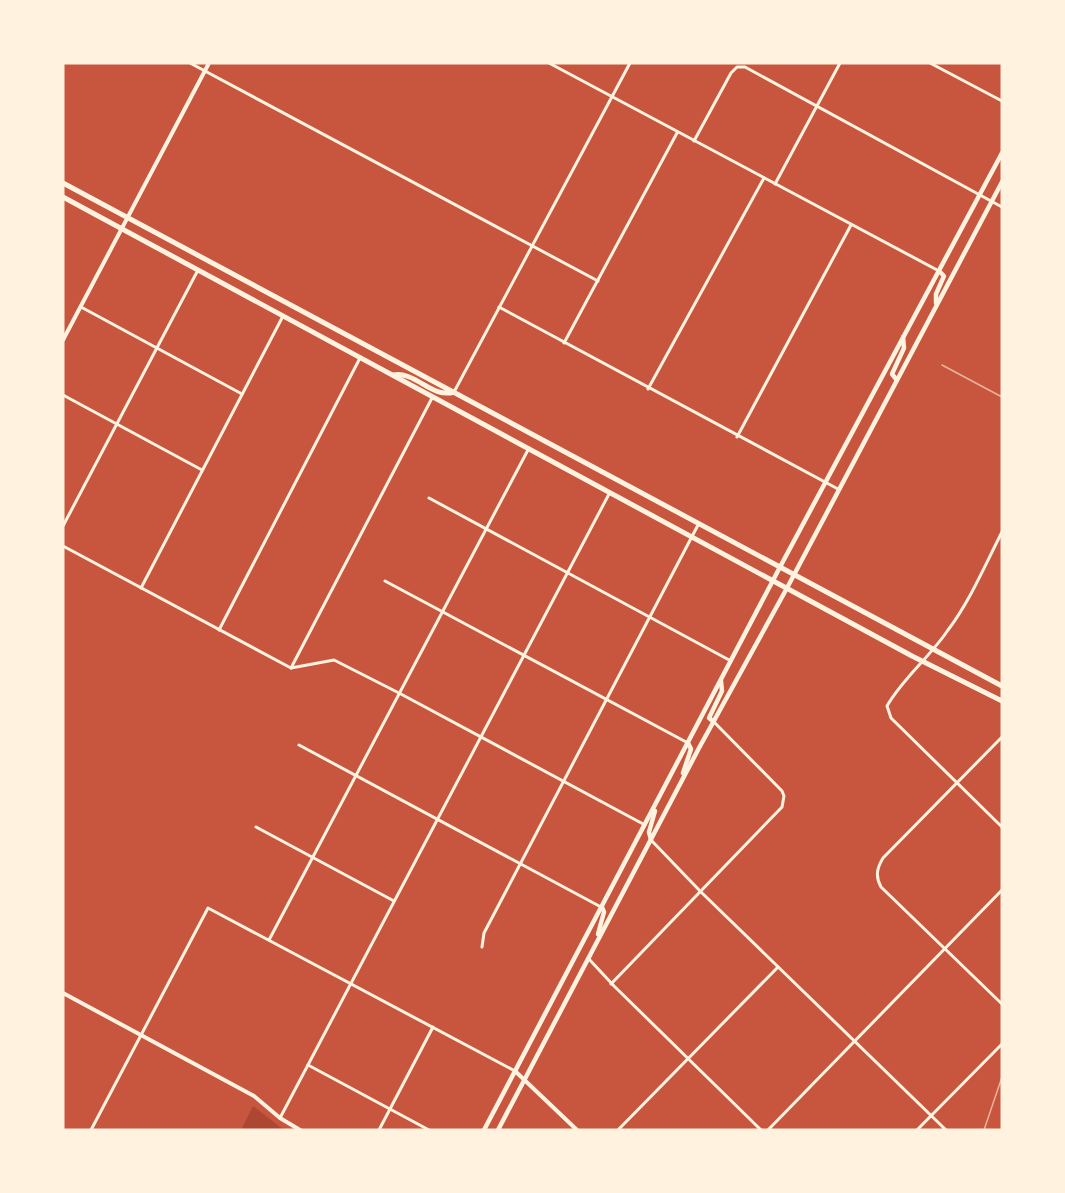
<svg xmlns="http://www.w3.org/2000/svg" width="1065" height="1193" viewBox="0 0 1065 1193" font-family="'Sofia Sans Condensed',sans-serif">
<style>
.green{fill:#ae4732}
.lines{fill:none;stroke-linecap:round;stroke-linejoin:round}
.minor{stroke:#fff3e0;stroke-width:3}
.tertiary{stroke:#fff3e0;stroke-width:4}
.primary{stroke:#fff3e0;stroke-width:4.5}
.trunk{stroke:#fff3e0;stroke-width:5}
.rail{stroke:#e9b49f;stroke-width:1.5}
</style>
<rect width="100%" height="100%" fill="#c8553d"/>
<path class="green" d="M253 1106 284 1130H241Z"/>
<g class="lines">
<g class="minor">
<path d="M190 63 598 281"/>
<path d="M549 63 939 271"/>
<path d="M930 63 1002 101"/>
<path d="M694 141 731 73 737 67H745L1002 207"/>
<path d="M775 184 840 63"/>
<path d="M81 307 242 394"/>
<path d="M499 307 838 489"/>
<path d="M564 343 677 133"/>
<path d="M648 389 764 178"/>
<path d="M454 392 630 63"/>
<path d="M63 395 202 470"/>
<path d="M737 437 851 225"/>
<path d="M429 498 731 661"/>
<path d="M63 526 198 270"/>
<path d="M1002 532C985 565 970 601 948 630 930 657 903 678 887 706L891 718 1002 827"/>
<path d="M63 546 291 668 334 660 399 693 645 825"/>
<path d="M385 581 688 743"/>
<path d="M141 588 283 316"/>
<path d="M219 630 360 358"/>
<path d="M291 668 432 398"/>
<path d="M1002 737 883 858C877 868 875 876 881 887L1002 1004"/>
<path d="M299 745 601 907"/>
<path d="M256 827 394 901"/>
<path d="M651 840 701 892 946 1130"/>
<path d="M269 940 529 448"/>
<path d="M482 947 484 933 698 525"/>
<path d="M588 958 614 986 761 1130"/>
<path d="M611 984 782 807 784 796 782 791 714 722"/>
<path d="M308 1065 429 1130"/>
<path d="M280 1118 609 494"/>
<path d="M91 1130 208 908 515 1071"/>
<path d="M379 1130 433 1027"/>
<path d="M618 1130 778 967"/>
<path d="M768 1130 1002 890"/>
<path d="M917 1130 1002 1044"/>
</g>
<g class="tertiary">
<path d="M63 340 209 63"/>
<path d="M63 993 254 1096 280 1118 300 1130"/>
<path d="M515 1071 577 1130"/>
</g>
<g class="primary">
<path d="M936 303V294L944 276 939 271"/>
<path d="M896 379 892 374 904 348 903 337"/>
<path d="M714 722 709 718 722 691 721 681"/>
<path d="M683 773 691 749 688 743"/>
<path d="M651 840 649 832 655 811"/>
<path d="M598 934 604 912 602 907"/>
<path d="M484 1130 780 567 1002 153"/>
<path d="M498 1130 699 748 787 588 1002 182"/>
</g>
<g class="trunk">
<path d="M63 183 1002 686"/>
<path d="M63 197 912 656 1002 701"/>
<path d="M393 375C416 371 432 399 454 392"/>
</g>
<g class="rail">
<path d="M942 365 1002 397"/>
<path d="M984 1130 1002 1077"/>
</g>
</g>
<rect width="1065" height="1193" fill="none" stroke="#fff3e0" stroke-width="129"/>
</svg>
